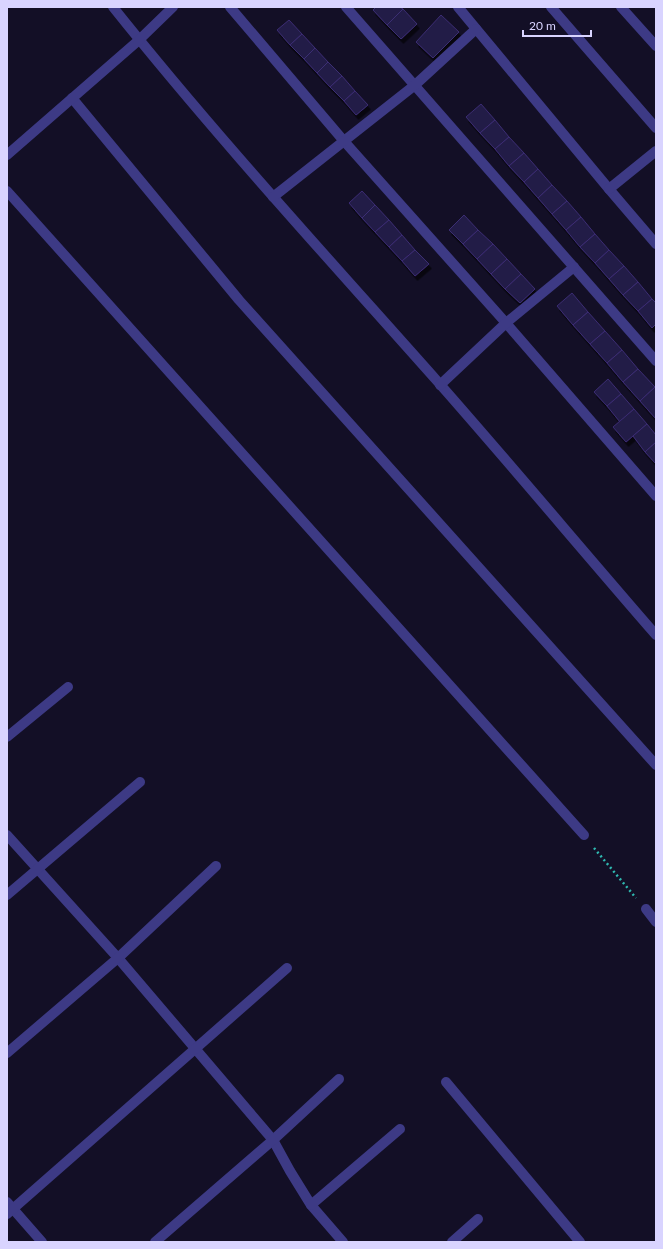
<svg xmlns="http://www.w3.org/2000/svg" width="663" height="1249" viewBox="0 0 663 1249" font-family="Lato,sans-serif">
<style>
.building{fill:#241b47;stroke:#3b2d73;filter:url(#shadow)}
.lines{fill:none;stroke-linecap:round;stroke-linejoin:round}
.path{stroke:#2fb8b0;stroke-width:2.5;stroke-dasharray:2 3;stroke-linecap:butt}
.minor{stroke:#3d3a85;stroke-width:10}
</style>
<defs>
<filter id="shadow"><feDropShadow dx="2.5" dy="4.5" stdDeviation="0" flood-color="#0009"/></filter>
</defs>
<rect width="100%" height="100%" fill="#130f26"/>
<g class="building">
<path d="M376 7H400L403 9 387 25 373 10Z"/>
<path d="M403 9 417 24 401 39 387 25Z"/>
<path d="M441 15 459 32 433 58 416 42Z"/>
<path d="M289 20 302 34 290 45 277 30Z"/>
<path d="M302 34 315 48 304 59 290 45Z"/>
<path d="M315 48 328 62 317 73 304 59Z"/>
<path d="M328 62 342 76 330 87 317 73Z"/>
<path d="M342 76 355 91 344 101 330 87Z"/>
<path d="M355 91 368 105 356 115 344 101Z"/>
<path d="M481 104 495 120 480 133 466 117Z"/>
<path d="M495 120 509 137 495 149 480 133Z"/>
<path d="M509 137 524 153 509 166 495 149Z"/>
<path d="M524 153 538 169 524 182 509 166Z"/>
<path d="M538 169 552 185 538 198 524 182Z"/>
<path d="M552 185 567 201 552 214 538 198Z"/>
<path d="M362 191 375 205 362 218 349 203Z"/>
<path d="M567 201 581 217 566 230 552 214Z"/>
<path d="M375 205 389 220 375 232 362 218Z"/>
<path d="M464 215 478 230 463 244 449 230Z"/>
<path d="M581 217 595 234 580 247 566 230Z"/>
<path d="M389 220 402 235 389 247 375 232Z"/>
<path d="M478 230 493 244 477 259 463 244Z"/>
<path d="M595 234 609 250 595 263 580 247Z"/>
<path d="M402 235 415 250 402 261 389 247Z"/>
<path d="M493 244 507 259 491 274 477 259Z"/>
<path d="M415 250 429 264 415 276 402 261Z"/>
<path d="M609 250 624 266 609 279 595 263Z"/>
<path d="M507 259 521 274 505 289 491 274Z"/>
<path d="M624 266 638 282 623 295 609 279Z"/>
<path d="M521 274 535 289 520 303 505 289Z"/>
<path d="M638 282 652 299 638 311 623 295Z"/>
<path d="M572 293 588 312 573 325 557 306Z"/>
<path d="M652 299 656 303V324L652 328 638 311Z"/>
<path d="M588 312 605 331 590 344 573 325Z"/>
<path d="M605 331 622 350 607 363 590 344Z"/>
<path d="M622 350 638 369 623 382 607 363Z"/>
<path d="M638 369 655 387 640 401 623 382Z"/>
<path d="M608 379 621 394 607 406 594 392Z"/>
<path d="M655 387 656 388V419L640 401Z"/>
<path d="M621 394 634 409 620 422 607 406Z"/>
<path d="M634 409 647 424 626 442 613 427Z"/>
<path d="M647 424 656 435V442L645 452 633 436Z"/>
<path d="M656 442V464L645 452Z"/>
</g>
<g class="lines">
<path class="path" d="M594 848 636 898"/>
<g class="minor">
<path d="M113 7C216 136 328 258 438 382 512 466 583 551 656 635"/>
<path d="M230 7 343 140 506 323 656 496"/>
<path d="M346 7 656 361"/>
<path d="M458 7 609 189 656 244"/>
<path d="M551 7 656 128"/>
<path d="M621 7 656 46"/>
<path d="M72 98 239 300 656 765"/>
<path d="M7 155 139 40 173 7"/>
<path d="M609 189 656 151"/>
<path d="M7 191 584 835"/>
<path d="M273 197 415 85 476 29"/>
<path d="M440 385 506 323 574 267"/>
<path d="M7 737 68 687"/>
<path d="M7 835 118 958 273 1140 290 1171 311 1205 343 1242"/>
<path d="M7 895 140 782"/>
<path d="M646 909 656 922"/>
<path d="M7 1053 118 958 216 866"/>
<path d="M446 1082 580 1242"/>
<path d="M7 1202 42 1242"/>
<path d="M311 1205 400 1129"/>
<path d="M7 1214 195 1049 287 968"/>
<path d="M155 1242 273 1140 339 1079"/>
<path d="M452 1242 478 1219"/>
</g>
</g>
<rect width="663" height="1249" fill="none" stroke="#d9d4ff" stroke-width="16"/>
<path d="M523 30v6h68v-6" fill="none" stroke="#d9d4ff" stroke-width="2"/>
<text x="529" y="30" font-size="12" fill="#d9d4ff" stroke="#130f26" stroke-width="3" paint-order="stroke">20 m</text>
</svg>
